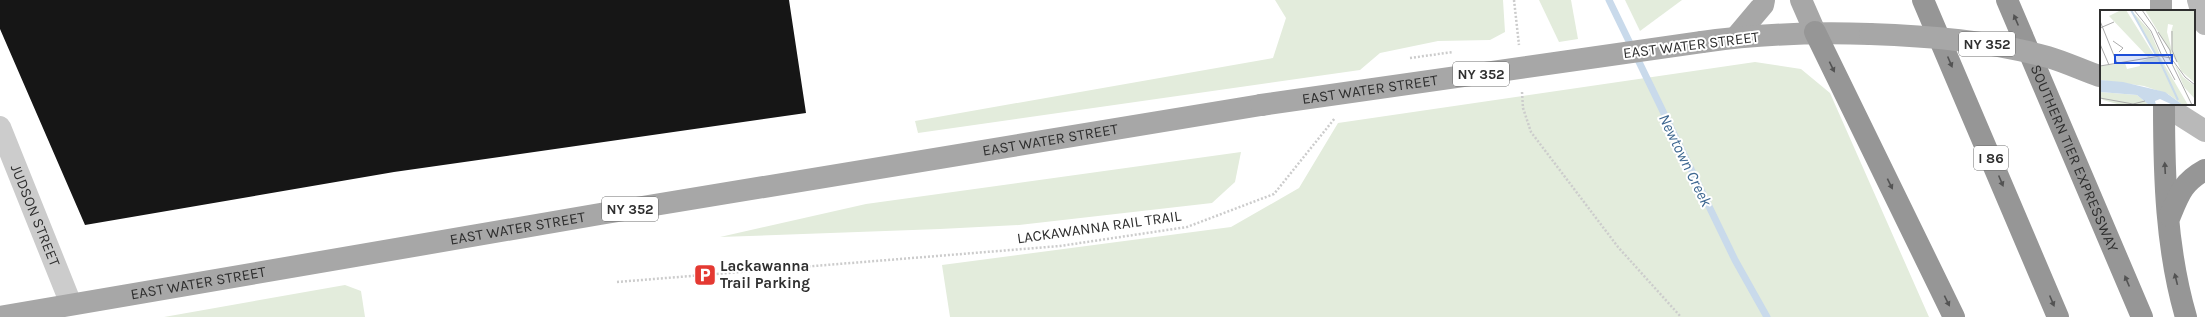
<svg xmlns="http://www.w3.org/2000/svg" width="2205" height="317" viewBox="0 0 2205 317" font-family="Karla,sans-serif">
<style>
.green{fill:#e3ecdc}
.lines{fill:none;stroke-linecap:round;stroke-linejoin:round}
.stream{stroke:#c9daeb;stroke-width:7}
.building{fill:#161616}
.path{stroke:#ccc;stroke-width:2.5;stroke-dasharray:2 2;stroke-linecap:butt}
.street{stroke:#ccc;stroke-width:22}
.secondary{stroke:#b9b9b9;stroke-width:22}
.primary{stroke:#a7a7a7;stroke-width:22}
.highway{stroke:#969696;stroke-width:22}
.primary-bridge{stroke:#a7a7a7;stroke-width:22}
.oneway{fill:#535353}
.labels{text-anchor:middle;stroke-width:4;stroke-linejoin:round;paint-order:stroke}
.shield{fill:#fff;stroke:#6d6d6d;stroke-width:1}
.shield-label{font-size:14px;font-weight:bold;fill:#2f2f2f}
.street-label{font-size:15px;fill:#2f2f2f;stroke:#fff}
.poi-label{font-size:15px;font-weight:bold;fill:#2f2f2f;stroke:#fff;text-anchor:start}
.water-label{font-size:16px;font-style:italic;fill:#3d6790;stroke:#fff}
.inset-river{fill:none;stroke:#c9daeb;stroke-width:2}
.inset-road{fill:none;stroke:#acacac;stroke-width:1}
.view{fill:#1d4ed8;fill-opacity:0.15;stroke:#1d4ed8;stroke-width:2}
.inset-edge{fill:none;stroke:#2f2f2f;stroke-width:2}
</style>
<rect width="100%" height="100%" fill="#fff"/>
<g class="green">
<path d="M1275 0H1503L1505 32 1490 40 1438 41 1380 53 1360 70 918 133 915 121 1273 58 1286 18Z"/>
<path d="M1539 0H1571L1578 39 1559 42Z"/>
<path d="M1625 0H1682L1640 31Z"/>
<path d="M1755 62 1801 69 1830 93 1929 317H950L942 265 1231 227 1299 188 1338 123Z"/>
<path d="M1241 152 1235 182 1212 203 1019 225 940 229 720 237 866 204Z"/>
<path d="M345 285 361 291 365 317H164Z"/>
</g>
<g class="lines">
<path class="stream" d="M1609 0 1735 260 1767 317"/>
</g>
<path class="building" d="M0 0H789L806 113 394 172 85 225 0 29Z"/>
<g class="lines">
<g class="path">
<path d="M1514 0 1519 45"/>
<path d="M1410 58 1453 52"/>
<path d="M1522 92 1523 108 1531 132 1618 247 1681 317"/>
<path d="M617 282 1060 246 1187 227 1274 194 1335 118"/>
</g>
<path class="street" id="s1" d="M0 127 71 304"/>
<g class="secondary">
<path d="M2198 0 2205 24"/>
<path d="M2164 105 2205 131"/>
</g>
<g class="primary">
<path d="M1801 0 1815 32"/>
<path d="M2161 0V11"/>
<path d="M1736 37 1763 5 1764 0"/>
<path d="M1702 42C1758 34 1813 32 1870 34"/>
<path id="s2" d="M0 317 600 214 1261 105"/>
</g>
<g class="highway">
<path d="M1923 0 2058 317"/>
<path id="s3" d="M2007 0 2142 317"/>
<path d="M1815 32 1954 317"/>
<path d="M2164 105C2164 176 2166 249 2186 317"/>
<path d="M2170 216C2179 194 2183 182 2205 170"/>
</g>
<g class="primary-bridge">
<path d="M1870 34C1930 36 1989 41 2048 57 2065 62 2082 70 2099 76"/>
<path id="s4" d="M1261 105 1702 42"/>
</g>
</g>
<defs><path id="oneway-solid" d="M-6-.8H1V-3.2L6.5 0L1 3.2V.8H-6Z"/></defs>
<g class="oneway">
<use href="#oneway-solid" transform="translate(2016 20) rotate(-113)"/>
<use href="#oneway-solid" transform="translate(1950 62) rotate(67)"/>
<use href="#oneway-solid" transform="translate(1832 67) rotate(64)"/>
<use href="#oneway-solid" transform="translate(2165 168) rotate(-93)"/>
<use href="#oneway-solid" transform="translate(2001 181) rotate(67)"/>
<use href="#oneway-solid" transform="translate(1890 184) rotate(64)"/>
<use href="#oneway-solid" transform="translate(2176 279) rotate(-104)"/>
<use href="#oneway-solid" transform="translate(2127 281) rotate(-113)"/>
<use href="#oneway-solid" transform="translate(1947 301) rotate(64)"/>
<use href="#oneway-solid" transform="translate(2052 301) rotate(67)"/>
</g>
<defs>
<g id="parking-square" transform="scale(1.15)"><rect x="-9" y="-9" width="18" height="18" rx="4" fill="#e43932" stroke="#fff"/><path d="M-3.5-5.5H1a3.5 3.5 0 0 1 0 7H-1V5.5H-3.5ZM-1-3.4V-.6H.8a1.4 1.4 0 0 0 0-2.8Z" fill="#fff"/></g>
</defs>
<g fill-rule="evenodd">
<use href="#parking-square" x="705" y="275"/>
</g>
<g class="labels">
<g class="shield">
<rect x="1959" y="32" width="56" height="24" rx="3"/>
<rect x="1453" y="62" width="56" height="24" rx="3"/>
<rect x="1974" y="146" width="34" height="24" rx="3"/>
<rect x="602" y="197" width="56" height="24" rx="3"/>
</g>
<g class="shield-label">
<text x="1987" y="49">NY 352</text>
<text x="1481" y="79">NY 352</text>
<text x="1991" y="163">I 86</text>
<text x="630" y="214">NY 352</text>
</g>
<g class="street-label">
<text transform="translate(1691 45) rotate(-7)" y="5">EAST WATER STREET</text>
<text dy="5" stroke="none"><textPath href="#s4" startOffset="110">EAST WATER STREET</textPath></text>
<text dy="5" stroke="none"><textPath href="#s2" startOffset="1065">EAST WATER STREET</textPath></text>
<text dy="5" stroke="none"><textPath href="#s3" startOffset="172">SOUTHERN TIER EXPRESSWAY</textPath></text>
<text dy="5" stroke="none"><textPath href="#s1" startOffset="95">JUDSON STREET</textPath></text>
<text transform="translate(1099 227) rotate(-8)" y="5">LACKAWANNA RAIL TRAIL</text>
<text dy="5" stroke="none"><textPath href="#s2" startOffset="525">EAST WATER STREET</textPath></text>
<text dy="5" stroke="none"><textPath href="#s2" startOffset="201">EAST WATER STREET</textPath></text>
</g>
<g class="poi-label">
<text x="720" y="271">Lackawanna<tspan x="720" dy="17">Trail Parking</tspan></text>
</g>
<g class="water-label">
<text transform="translate(1686 160) rotate(64)" y="6">Newtown Creek</text>
</g>
</g>
<g transform="translate(2100 10)">
<rect width="95" height="95" fill="#fff"/>
<path d="M21 0H26L54 45 48 47 9 6ZM31 0 50 21 60 45 57 46ZM45 0H95V73L81 61 72 40 71 22 73 15 68 14 67 22 72 41 77 53ZM60 47 88 95H83L68 84 44 76 0 70V56L25 53 27 59 40 56 39 52 50 48ZM74 53 83 67 95 76V89L84 77ZM0 82 37 85 49 95H21L3 90 0 87Z" fill="#e3ecdc"/>
<path d="M0 70 23 72 65 82 83 95H73L60 89 55 91 56 95H49L37 85 0 82Z" fill="#c9daeb"/>
<path class="inset-river" d="M31 0 56 45M58 47 78 90"/>
<path class="inset-road" d="M34 0 51 21 62 46M42 0 55 19 92 95M0 11 17 53M0 18 14 12M72 21V40L77 52M13 31 23 38 19 42M0 34 9 55M62 46 75 70M71 48 85 67 95 75M0 56 60 46 71 48 70 40 58 22M0 88 33 94 45 91"/>
<path class="view" d="M15 45H72V53H15Z"/>
<rect width="95" height="95" class="inset-edge"/>
</g>
</svg>
